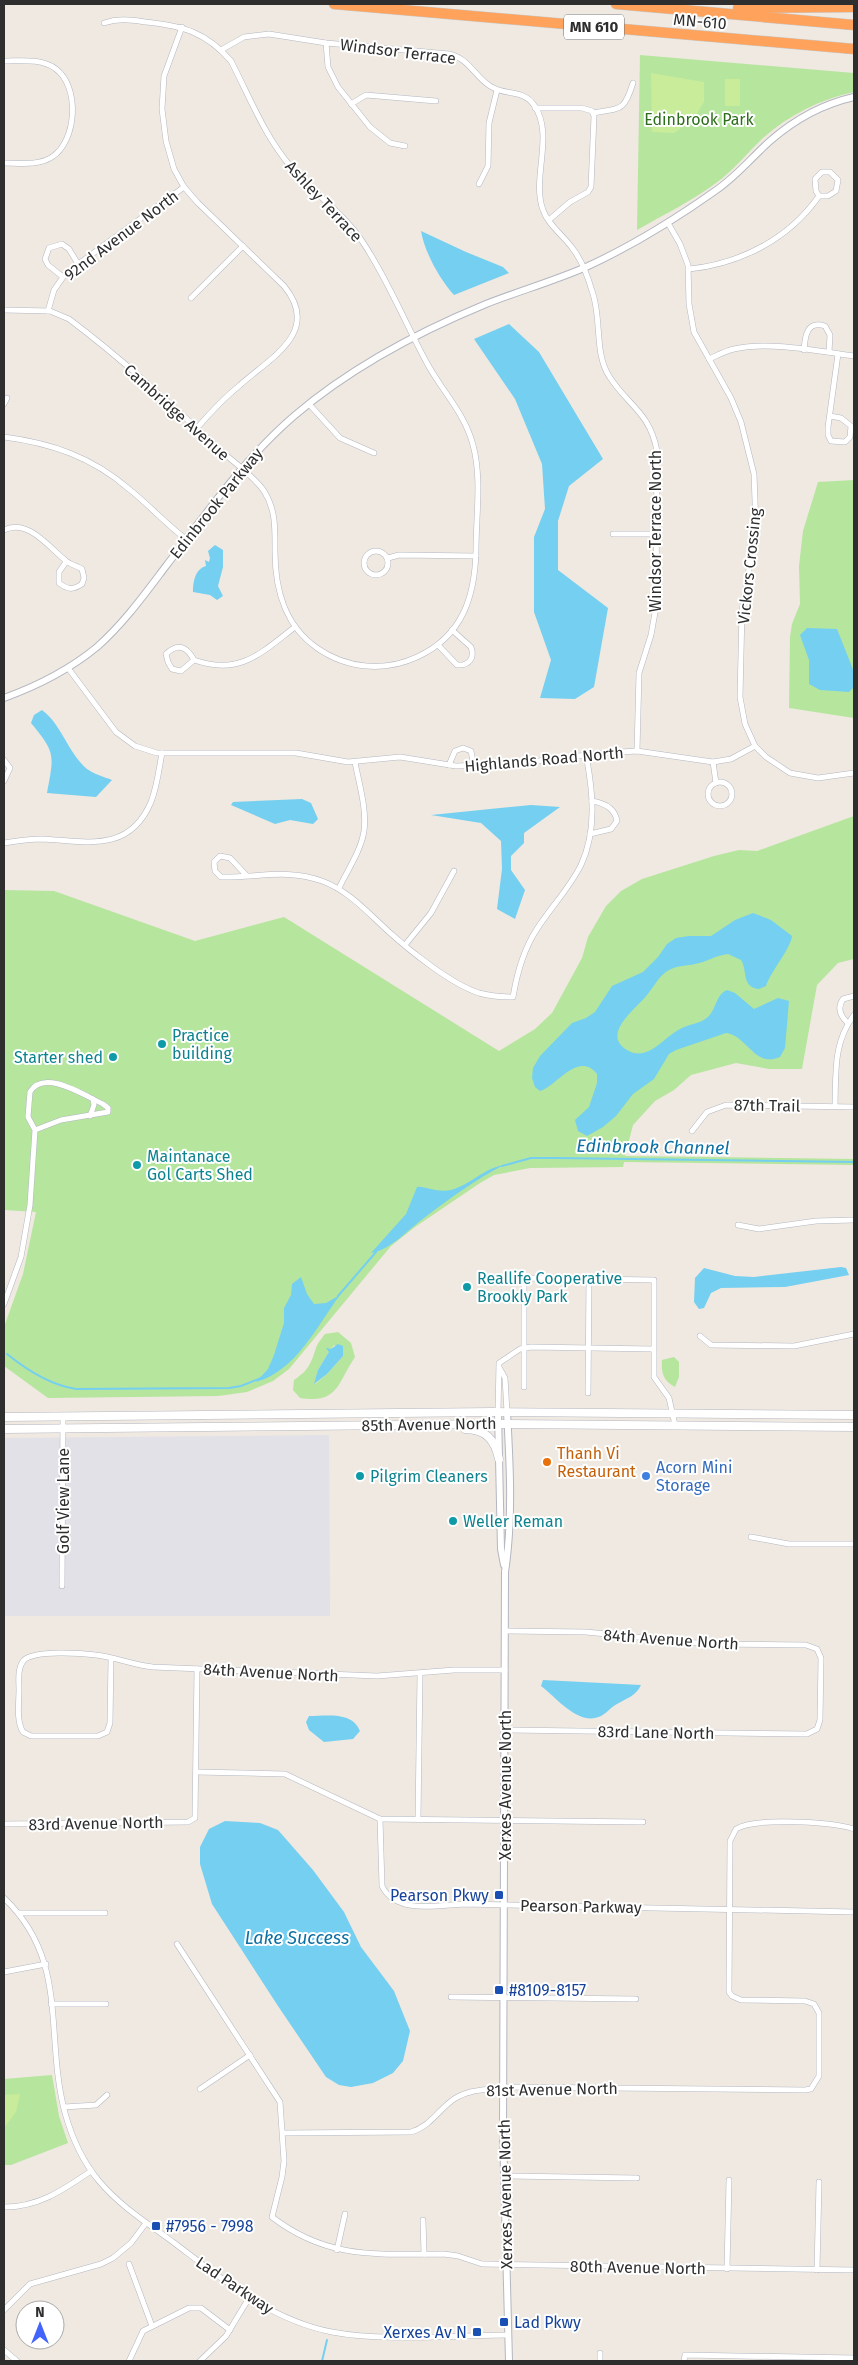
<svg xmlns="http://www.w3.org/2000/svg" width="858" height="2365" viewBox="0 0 858 2365" font-family="'Fira Sans',sans-serif">
<style>
.industrial{fill:#e3e1e8}
.green{fill:#b6e59e;fill-rule:evenodd}
.pitch{fill:#c9ec9a}
.water{fill:#75cff0}
.lines{fill:none;stroke-linecap:round;stroke-linejoin:round}
.stream{stroke:#75cff0;stroke-width:2}
.minor-casing{stroke:#b4b7c1;stroke-width:6}
.tertiary-casing{stroke:#b4b7c1;stroke-width:8}
.secondary-casing{stroke:#b4b7c1;stroke-width:9}
.motorway-casing{stroke:#c9c9c9;stroke-width:11}
.minor{stroke:#fff;stroke-width:5}
.tertiary{stroke:#fff;stroke-width:6}
.secondary{stroke:#fff;stroke-width:8}
.motorway{stroke:#ffa35c;stroke-width:10}
.culture-dot{fill:#0f9aa8;stroke:#fff;stroke-width:2}
.food-dot{fill:#e8710a;stroke:#fff;stroke-width:2}
.shop-dot{fill:#3f7fe0;stroke:#fff;stroke-width:2}
.transit-dot{fill:#1a4fb4;stroke:#fff;stroke-width:2}
.labels{text-anchor:middle;stroke-width:4;stroke-linejoin:round;paint-order:stroke}
.shield{fill:#fff;stroke:#6d6d6d;stroke-width:1}
.shield-label{font-size:15px;font-weight:bold;fill:#2e2e2e}
.street-label{font-size:16px;fill:#2e2e2e;stroke:#fff}
.park-label{font-size:16px;fill:#2c6e1b;stroke:#fff}
.culture-label{font-size:16px;fill:#0d838f;stroke:#fff;text-anchor:start}
.food-label{font-size:16px;fill:#c56008;stroke:#fff;text-anchor:start}
.shop-label{font-size:16px;fill:#366cbe;stroke:#fff;text-anchor:start}
.transit-label{font-size:16px;fill:#164399;stroke:#fff;text-anchor:start}
.water-label{font-size:18px;font-style:italic;fill:#0d6fa3;stroke:#fff}
</style>
<rect width="100%" height="100%" fill="#efe9e1"/>
<path class="industrial" d="M329 1435 330 1616H4V1438Z"/>
<g class="green">
<path d="M640 55 854 73V92C821 99 789 115 763 138 747 153 734 170 716 183 692 201 663 215 637 230Z"/>
<path d="M854 480V718L789 708 790 637 792 624 800 604 799 566 803 531 818 482Z"/>
<path d="M854 816V959L838 963 817 985 802 1069H769L736 1063 691 1075 674 1090 655 1101 633 1125 625 1156 854 1159V1165L624 1162 623 1167 530 1168 494 1175 480 1183 415 1227 391 1246 289 1369 273 1381 247 1392 218 1396 48 1398 4 1366V1327L23 1274 36 1212 4 1210V890L54 891 195 941 284 917 499 1051 535 1029 552 1013 582 958 588 937 606 906 621 891 642 879 714 856 739 850 757 851Z"/>
<path d="M338 1332 351 1343 355 1357C337 1384 338 1404 300 1398L293 1390 294 1380C309 1370 311 1363 316 1348 317 1344 322 1338 325 1334ZM334 1345 343 1356 327 1374 315 1384 318 1370Z"/>
<path d="M674 1357 679 1362V1377L675 1387C663 1381 661 1372 662 1360Z"/>
<path d="M52 2075 59 2116 68 2143 11 2165H4V2079Z"/>
</g>
<g class="pitch">
<path d="M651 73 704 82V102L693 120 674 133 652 132Z"/>
<rect x="725" y="79" width="15" height="27"/>
<path d="M20 2094 16 2112 4 2128V2095Z"/>
</g>
<g class="water">
<path d="M421 231 466 252 503 267 509 273 454 295C439 278 425 253 421 231Z"/>
<path d="M509 324 539 352 603 459 569 486 558 521V570L608 608 594 687 575 699 540 698 551 660 534 612V537L545 509 542 464 515 399 474 339Z"/>
<path d="M215 545 223 550V567L218 586 223 596 217 600 210 595 193 592C193 582 195 569 206 566L205 560 209 562 210 558 208 551Z"/>
<path d="M807 628 837 629 854 672V687L849 692 820 690 809 684V660L800 635Z"/>
<path d="M42 710C62 725 68 753 87 769 94 774 104 777 112 780L96 797 47 793C54 755 56 753 31 723L34 715Z"/>
<path d="M302 799 311 803 318 819 313 824 290 820 275 824 231 805 233 802Z"/>
<path d="M531 805 560 807 524 833V843L511 856V870L525 890 515 919 497 909 502 869 501 841 481 823 431 815Z"/>
<path d="M753 913 771 920 792 936C791 948 771 971 766 986L759 989C741 987 748 971 741 960L728 954C716 955 707 962 695 964 687 966 678 965 669 970 659 975 654 987 647 995 637 1008 600 1034 627 1050 647 1063 664 1037 680 1029 689 1024 700 1024 708 1017 716 1010 716 994 727 990L735 993 754 1009 778 998 789 1001 785 1048 780 1057C754 1068 748 1036 726 1033L676 1050 669 1054 654 1079 633 1094 616 1116 603 1127 587 1136 578 1131 575 1120 589 1107 597 1083V1074C578 1050 556 1087 540 1091L535 1087 532 1078 533 1068 540 1056 572 1023 586 1018 595 1012 612 986 643 972 658 957 667 944 676 938 689 936H711L735 920Z"/>
<path d="M504 1165C476 1179 449 1199 424 1218 408 1230 390 1250 371 1253L406 1214 417 1187C422 1185 437 1193 451 1190 470 1185 484 1168 504 1165Z"/>
<path d="M841 1267 846 1268 849 1275 785 1287 721 1288 711 1293 704 1308 699 1309 694 1302 695 1278 704 1268 735 1276 754 1277Z"/>
<path d="M301 1277 307 1294 314 1304 326 1303 340 1295C316 1327 297 1370 256 1382L268 1369 274 1355 284 1323V1308L291 1295 292 1284Z"/>
<path d="M338 1344 343 1346V1356L327 1374 314 1384 318 1370 329 1352 326 1348 331 1349Z"/>
<path d="M543 1680 641 1685C636 1696 627 1698 617 1704 611 1707 607 1713 601 1716 579 1727 557 1698 541 1686Z"/>
<path d="M309 1716C327 1716 352 1711 360 1731L353 1739 324 1742 309 1730 306 1722Z"/>
<path d="M225 1821 260 1823 278 1830 313 1870 344 1912 361 1947 394 1991 410 2031 403 2061 393 2073 373 2083 351 2087 339 2085 326 2077 278 2006 212 1904 200 1864V1847L209 1829Z"/>
</g>
<g class="lines">
<g class="stream">
<path d="M502 1166 531 1158H555L854 1162"/>
<path d="M338 1296 376 1252"/>
<path d="M7 1354C28 1371 50 1385 76 1389L229 1388 241 1386 261 1378"/>
<path d="M322 2361 327 2340"/>
</g>
<g class="minor-casing">
<g id="minor">
<path d="M182 27 164 76 162 109 166 141 174 169 184 187 198 203 284 286C322 332 270 358 240 385 224 398 210 413 197 428"/>
<path d="M326 43 328 67 338 87 370 127 390 143 405 146"/>
<path d="M221 50 244 37 269 34 326 43 449 54C470 59 474 76 490 86 505 96 523 89 534 105 555 135 531 178 543 210 548 225 564 236 573 249 582 261 588 277 592 291 602 317 594 353 609 376 627 405 650 412 657 451L656 607 651 635 639 673 637 751"/>
<path d="M4 61C21 61 41 58 56 69 80 87 77 141 52 157 38 166 20 163 4 163"/>
<path d="M351 104 366 95 436 101"/>
<path d="M535 108H582L592 111 594 116 591 187 588 192 570 202 549 220"/>
<path d="M593 113C621 108 624 112 633 83"/>
<path d="M479 184 488 166 489 123 497 90"/>
<path d="M668 223 680 244 688 265 689 304 694 332 731 398 741 422 754 474 756 527 742 611 740 697 745 724 755 746 766 757 790 773 818 778 854 773"/>
<path d="M689 269C740 264 789 239 819 196H828L836 191 838 180 830 172H822L815 179 816 191 819 196"/>
<path d="M63 277 48 265 45 259 49 248 62 244 69 249 78 264"/>
<path d="M191 298 243 246"/>
<path d="M4 310 50 311 69 319C121 358 171 404 219 449 233 462 253 475 264 491 276 510 275 529 275 551 275 589 284 625 317 648 347 669 385 672 417 657 463 636 475 596 476 550 476 516 482 478 473 445 465 414 443 392 428 365 406 325 389 282 364 244 345 214 315 195 292 168 265 137 250 98 231 61 206 32 183 26 146 22 131 20 119 18 104 23"/>
<path d="M48 311 54 290 66 273 184 187"/>
<path d="M804 350C805 336 807 320 825 326L830 335 829 352"/>
<path d="M709 359C718 355 725 351 734 349 770 341 818 351 854 356"/>
<path d="M4 404 7 398"/>
<path d="M309 404 340 438 374 453"/>
<path d="M830 416 841 418 851 426 850 437 845 442 831 441 828 435V427L838 354"/>
<path d="M4 437C51 443 92 457 129 489 149 505 166 524 186 539"/>
<path d="M4 530C27 518 49 547 65 560 69 564 77 566 82 569L84 578 82 584C73 590 68 590 59 583V572L66 562"/>
<path d="M613 534H657"/>
<circle cx="376" cy="563" r="12"/>
<path d="M388 558 399 555 476 556"/>
<path d="M438 645 457 665C469 666 475 658 471 647L452 630"/>
<path d="M194 660 181 671 172 669 168 662 166 654C178 642 187 647 194 660 240 676 261 653 295 627"/>
<path d="M68 668 116 732 135 746 157 753H296L348 762 400 757 456 766 514 764 603 753 637 751 713 762 731 759 755 746"/>
<path d="M4 760 10 768 4 781"/>
<path d="M713 762 716 783"/>
<path d="M449 765 455 751 463 748 471 751 474 766"/>
<circle cx="720" cy="794" r="12"/>
<path d="M590 834 611 829 617 821C615 808 604 803 592 801"/>
<path d="M4 843C16 841 29 839 42 839 85 841 129 854 151 802 157 787 159 769 162 753"/>
<path d="M247 876 230 858 220 856 214 862 215 871 221 877C256 878 287 868 322 881 349 891 367 912 388 931 410 951 451 984 479 993 490 996 501 997 513 997 517 973 523 950 537 929 551 907 569 889 581 865 597 831 593 791 586 755"/>
<path d="M339 888C347 871 361 851 364 831 367 809 359 784 355 762"/>
<path d="M405 945 431 913 454 871"/>
<path d="M848 1023C840 1016 837 1008 843 999L854 996"/>
<path d="M835 1106C836 1073 833 1043 854 1015"/>
<path d="M90 1116 94 1105 93 1099"/>
<path d="M692 1131 707 1112 726 1105 854 1107"/>
<path d="M738 1225 759 1229 816 1221 854 1220"/>
<path d="M4 1304 21 1257 30 1205 35 1130 28 1117 30 1092C44 1068 85 1096 103 1104L108 1108V1112L61 1120 35 1130"/>
<path d="M700 1336 711 1345 794 1346 854 1334"/>
<path d="M500 1369 505 1378 507 1412"/>
<path d="M524 1387V1278L654 1280V1377L669 1398 675 1425"/>
<path d="M588 1393 589 1279"/>
<path d="M498 1412 499 1363 520 1349 531 1347 653 1349"/>
<path d="M751 1537 789 1544H854"/>
<path d="M62 1586 63 1416"/>
<path d="M111 1658 110 1723 107 1732 98 1736H31L23 1732C16 1721 19 1702 19 1690 19 1681 17 1668 24 1660 35 1650 81 1653 96 1655 115 1657 133 1665 153 1667L377 1676 454 1670H505"/>
<path d="M505 1730 807 1734 817 1729 820 1720 821 1658 817 1649 806 1645 707 1644 586 1632 505 1631"/>
<path d="M196 1772 285 1774 380 1819 643 1822"/>
<path d="M380 1819 382 1886C396 1915 439 1905 464 1904L854 1912"/>
<path d="M418 1819 420 1674"/>
<path d="M4 1824 188 1822 195 1818 197 1669"/>
<path d="M4 1898C70 1961 44 2034 65 2113 72 2138 83 2162 99 2181 120 2206 147 2223 173 2242 222 2279 270 2320 332 2332 384 2342 454 2335 508 2335"/>
<path d="M19 1913H105"/>
<path d="M177 1944 280 2102 284 2161 282 2177 272 2217C328 2260 378 2254 444 2254L458 2256 482 2264 854 2270"/>
<path d="M4 1972 46 1964"/>
<path d="M451 1997 636 1999"/>
<path d="M51 2004H106"/>
<path d="M200 2089 250 2055"/>
<path d="M64 2107 96 2105 107 2095"/>
<path d="M283 2133 411 2132C431 2126 438 2110 454 2099 469 2089 487 2090 503 2087L805 2090 811 2089 819 2076V2013L814 2004 805 2001 741 2000 732 1996 729 1992 730 1841 736 1829C755 1817 832 1822 854 1829"/>
<path d="M504 2176 637 2178"/>
<path d="M4 2207C39 2207 63 2190 91 2171"/>
<path d="M423 2220 424 2254"/>
<path d="M337 2250 345 2214"/>
<path d="M129 2264 152 2326"/>
<path d="M727 2269 729 2180"/>
<path d="M817 2270 819 2182"/>
<path d="M4 2310 30 2284 101 2264 113 2258 131 2243 146 2223"/>
<path d="M4 2350 17 2361"/>
<path d="M600 2353V2361"/>
<path d="M129 2361 143 2331 189 2308H201L230 2330"/>
<path d="M200 2361 226 2336 249 2298"/>
<path d="M684 2361 685 2355 854 2358"/>
</g>
</g>
<g class="tertiary-casing">
<g id="tertiary">
<path d="M4 698C37 686 69 670 97 647 124 623 144 595 166 566 206 514 243 460 294 416 350 368 418 332 486 304 519 291 554 281 586 267 632 246 674 220 715 191 736 177 751 158 770 141 794 120 823 104 854 97"/>
<path d="M498 1412 501 1549 504 1565"/>
<path d="M507 1412C510 1465 513 1519 505 1572L503 2132 509 2361"/>
</g>
</g>
<g class="secondary-casing">
<g id="secondary">
<path d="M4 1417 493 1412 854 1415"/>
<path d="M4 1429 499 1424 854 1427"/>
<path d="M465 1429C486 1429 495 1440 499 1459"/>
</g>
</g>
<g class="motorway-casing">
<g id="motorway">
<path d="M334 4 854 49"/>
<path d="M616 4 854 25"/>
<path d="M738 8 854 7"/>
</g>
</g>
<use href="#minor" class="minor"/>
<use href="#tertiary" class="tertiary"/>
<use href="#secondary" class="secondary"/>
<use href="#motorway" class="motorway"/>
</g>
<g class="culture-dot">
<circle cx="162" cy="1044" r="5"/>
<circle cx="113" cy="1057" r="5"/>
<circle cx="137" cy="1165" r="5"/>
<circle cx="467" cy="1287" r="5"/>
<circle cx="360" cy="1476" r="5"/>
<circle cx="453" cy="1521" r="5"/>
</g>
<circle class="food-dot" cx="547" cy="1462" r="5"/>
<circle class="shop-dot" cx="646" cy="1476" r="5"/>
<g class="transit-dot">
<rect x="494" y="1890" width="10" height="10" rx="2.5"/>
<rect x="494" y="1985" width="10" height="10" rx="2.5"/>
<rect x="151" y="2221" width="10" height="10" rx="2.5"/>
<rect x="499" y="2317" width="10" height="10" rx="2.5"/>
<rect x="472" y="2327" width="10" height="10" rx="2.5"/>
</g>
<g class="labels">
<rect class="shield" x="564" y="14.5" width="60" height="25" rx="4"/>
<g class="shield-label">
<text x="594" y="32">MN 610</text>
</g>
<g class="street-label">
<text transform="translate(700 21) rotate(5)" y="6">MN-610</text>
<text transform="translate(398 51) rotate(7)" y="6">Windsor Terrace</text>
<text transform="translate(324 201) rotate(47)" y="6">Ashley Terrace</text>
<text transform="translate(121 235) rotate(-37)" y="6">92nd Avenue North</text>
<text transform="translate(177 412) rotate(42)" y="6">Cambridge Avenue</text>
<text transform="translate(216 503) rotate(-51)" y="6">Edinbrook Parkway</text>
<text transform="translate(655 531) rotate(-90)" y="6">Windsor Terrace North</text>
<text transform="translate(749 566) rotate(-84)" y="6">Vickors Crossing</text>
<text transform="translate(544 759) rotate(-5)" y="6">Highlands Road North</text>
<text transform="translate(767 1105) rotate(1)" y="6">87th Trail</text>
<text transform="translate(429 1424) rotate(-1)" y="6">85th Avenue North</text>
<text transform="translate(63 1501) rotate(-90)" y="6">Golf View Lane</text>
<text transform="translate(671 1639) rotate(4)" y="6">84th Avenue North</text>
<text transform="translate(271 1672) rotate(3)" y="6">84th Avenue North</text>
<text transform="translate(656 1732) rotate(1)" y="6">83rd Lane North</text>
<text transform="translate(505 1785) rotate(-90)" y="6">Xerxes Avenue North</text>
<text transform="translate(96 1823) rotate(-1)" y="6">83rd Avenue North</text>
<text transform="translate(581 1906) rotate(1)" y="6">Pearson Parkway</text>
<text transform="translate(552 2089) rotate(-1)" y="6">81st Avenue North</text>
<text transform="translate(505 2194) rotate(-91)" y="6">Xerxes Avenue North</text>
<text transform="translate(638 2267) rotate(1)" y="6">80th Avenue North</text>
<text transform="translate(235 2285) rotate(34)" y="6">Lad Parkway</text>
</g>
<g class="park-label">
<text x="699" y="125">Edinbrook Park</text>
</g>
<g class="culture-label">
<text x="172" y="1041">Practice<tspan x="172" dy="18">building</tspan></text>
<text x="103" y="1063" text-anchor="end">Starter shed</text>
<text x="147" y="1162">Maintanace<tspan x="147" dy="18">Gol Carts Shed</tspan></text>
<text x="477" y="1284">Reallife Cooperative<tspan x="477" dy="18">Brookly Park</tspan></text>
<text x="370" y="1482">Pilgrim Cleaners</text>
<text x="463" y="1527">Weller Reman</text>
</g>
<g class="food-label">
<text x="557" y="1459">Thanh Vi<tspan x="557" dy="18">Restaurant</tspan></text>
</g>
<g class="shop-label">
<text x="656" y="1473">Acorn Mini<tspan x="656" dy="18">Storage</tspan></text>
</g>
<g class="transit-label">
<text x="489" y="1901" text-anchor="end">Pearson Pkwy</text>
<text x="509" y="1996">#8109-8157</text>
<text x="166" y="2232">#7956 - 7998</text>
<text x="514" y="2328">Lad Pkwy</text>
<text x="467" y="2338" text-anchor="end">Xerxes Av N</text>
</g>
<g class="water-label">
<text transform="translate(653 1147) rotate(1)" y="6">Edinbrook Channel</text>
<text x="297" y="1944">Lake Success</text>
</g>
</g>
<rect width="858" height="2365" fill="none" stroke="#2e2e2e" stroke-width="10"/>
<g transform="translate(40 2325)"><circle r="24" fill="#ffffff" stroke="#ababab"/>
<path d="M0-4L9 19L0 12L-9 19Z" fill="#4264fb"/>
<text y="-8" font-size="14" font-weight="bold" text-anchor="middle" fill="#2e2e2e">N</text>
</g>
</svg>
